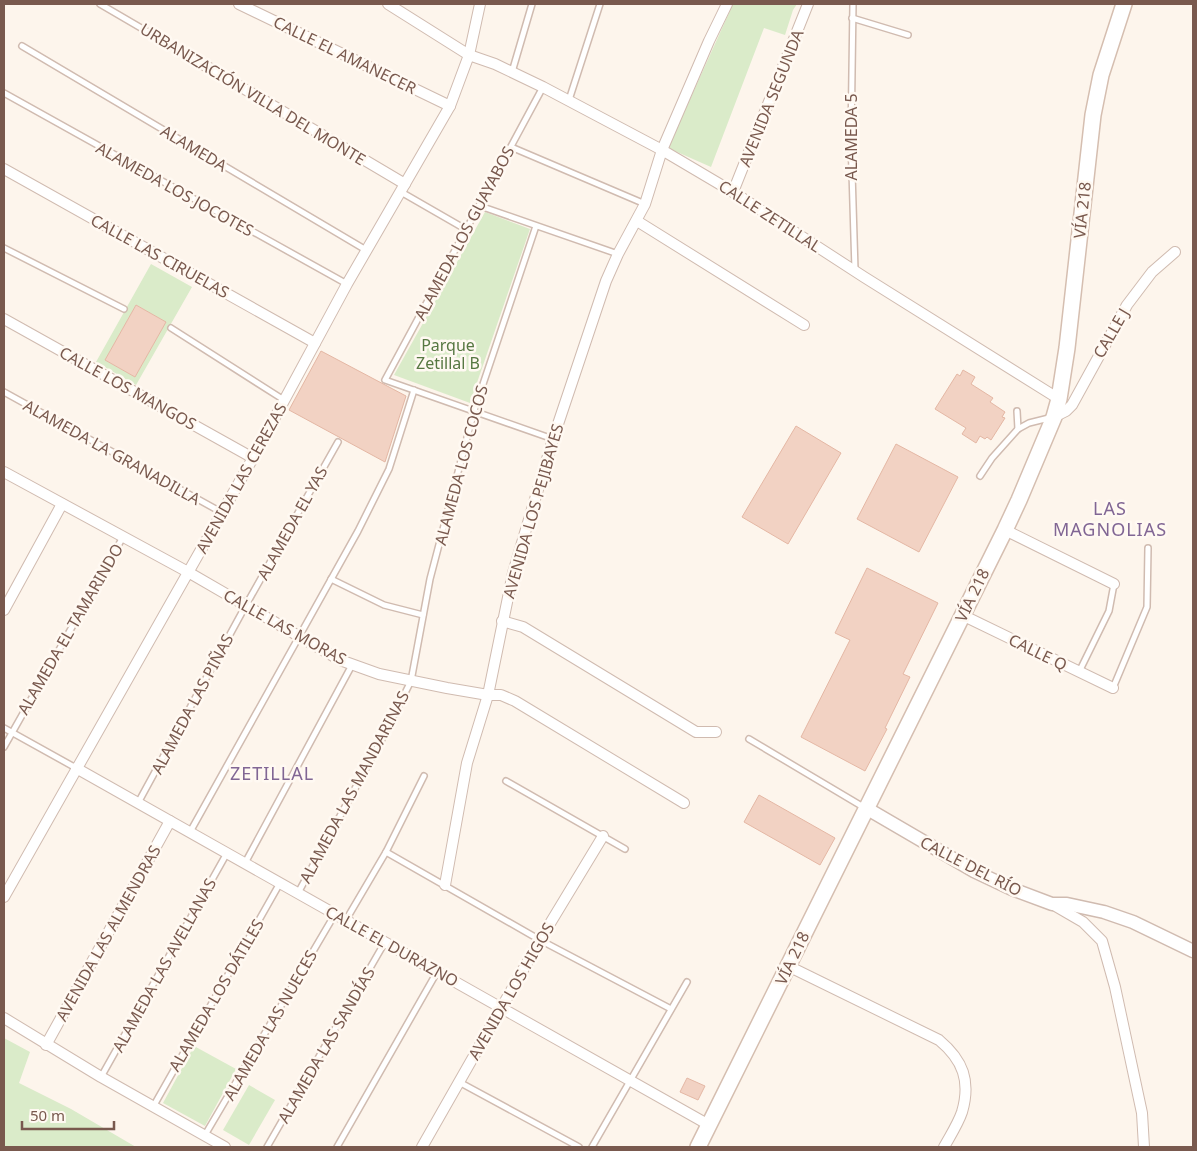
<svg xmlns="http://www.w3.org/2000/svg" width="1197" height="1151" viewBox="0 0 1197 1151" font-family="'Noto Sans',sans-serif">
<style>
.green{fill:#daebc9;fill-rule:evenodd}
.building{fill:#f2d2c3;stroke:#e4b7a4}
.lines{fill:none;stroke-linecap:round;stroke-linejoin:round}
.service-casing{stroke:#d0bbb0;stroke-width:8}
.minor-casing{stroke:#d0bbb0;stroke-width:12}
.tertiary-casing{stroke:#d0bbb0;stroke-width:15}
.secondary-casing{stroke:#d5beb0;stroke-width:18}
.service{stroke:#fff;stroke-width:5}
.minor{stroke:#fff;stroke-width:10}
.tertiary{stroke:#fff;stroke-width:12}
.secondary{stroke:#fff;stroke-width:15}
.labels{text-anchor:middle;stroke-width:5;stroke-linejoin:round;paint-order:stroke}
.street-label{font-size:16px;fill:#79594e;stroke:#fff9f2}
.park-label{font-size:16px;fill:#577842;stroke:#fff9f2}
.neighbourhood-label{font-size:18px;letter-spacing:1px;fill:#816694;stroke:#fff9f2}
</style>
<rect width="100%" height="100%" fill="#fdf5ec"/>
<g class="green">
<path d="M733 4H797L793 10 785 35 764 28 711 167 668 148Z"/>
<path d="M485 212 530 229 470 403 394 375Z"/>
<path d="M151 264 192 287 136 385 96 362ZM136 305 166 322 135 377 105 360Z"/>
<path d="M4 1038 30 1052 19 1083 71 1109 136 1147H4Z"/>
<path d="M194 1046 236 1069 205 1126 163 1103Z"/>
<path d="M249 1085 275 1100 249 1145 223 1130Z"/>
</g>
<g class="building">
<path d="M136 305 166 322 135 377 105 360Z"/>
<path d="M321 351 406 396 385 462 289 410Z"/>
<path d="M963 370 975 377 971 384 993 398 990 402 1005 412 1002 417 1005 418 991 440 987 437 985 439 980 436 976 443 962 434 966 428 935 409 957 374 960 376Z"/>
<path d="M796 426 841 453 788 544 742 517Z"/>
<path d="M896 444 958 477 919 552 857 519Z"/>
<path d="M867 568 938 603 903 674 910 677 885 728 887 729 865 771 801 737 850 640 835 633Z"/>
<path d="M759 795 835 838 820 865 744 822Z"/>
<path d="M687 1078 705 1086 698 1100 680 1092Z"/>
</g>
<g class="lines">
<g class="service-casing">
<g id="service">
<path d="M100 4 189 56"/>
<path d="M853 4 851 139 855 270"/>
<path d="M852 18 908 35"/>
<path d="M22 46 366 250"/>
<path d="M512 72 532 4"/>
<path d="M543 87 385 380 553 439"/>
<path d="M4 93 347 284"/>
<path d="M569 100 600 4"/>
<path d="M511 147 645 204"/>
<path d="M401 192 467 230"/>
<path d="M480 206 618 254"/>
<path d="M4 248 124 309"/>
<path d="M171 328 284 400"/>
<path d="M4 392 221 512"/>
<path d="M1017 411 1018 429"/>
<path d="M980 476 992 458 1018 429 1029 423 1049 418"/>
<path d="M331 579 384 605 423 615"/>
<path d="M1079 672 1109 611 1114 584"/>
<path d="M1113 688 1147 607 1148 548"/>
<path d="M4 728 76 768"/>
<path d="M749 739 865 808"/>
<path d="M4 747 123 537"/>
<path d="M506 781 625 849"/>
<path d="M138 803 246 605 338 442"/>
<path d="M190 832 358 531 389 469 414 390"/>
<path d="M386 852 540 940 671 1009"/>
<path d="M245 863 352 665"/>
<path d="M298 893 382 739 411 681 430 579 474 411 536 226"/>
<path d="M346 920 386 852 424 776"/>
<path d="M101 1077 227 853"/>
<path d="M459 1082 579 1147"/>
<path d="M153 1107 280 883"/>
<path d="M205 1135 335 914"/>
<path d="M267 1147 385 942"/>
<path d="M337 1147 437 972"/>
<path d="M592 1147 687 982"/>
</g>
</g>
<g class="minor-casing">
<g id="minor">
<path d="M239 4 450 106"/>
<path d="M388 4 469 55 495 64 543 87 662 150 733 192 864 277 1059 399"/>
<path d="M189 56 405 184"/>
<path d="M4 169 315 343"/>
<path d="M733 192 808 4"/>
<path d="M637 221 804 325"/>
<path d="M4 319 253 458"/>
<path d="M1054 417 1066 411 1072 405 1127 305 1152 272 1175 252"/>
<path d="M4 472 188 572 340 660 379 674 447 688 488 695H501L515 701 684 803"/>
<path d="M1005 530 1114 584"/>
<path d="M4 610 62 504"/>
<path d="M962 615 1113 688"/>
<path d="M502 621 523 627 696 732H716"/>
<path d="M76 768 709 1125"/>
<path d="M445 885 467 763 488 695 513 573 553 439 606 281 618 254 645 204 662 150 709 41 727 4"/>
<path d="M4 897 253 458 347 284 450 106 469 55 480 4"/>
<path d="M1052 904 1083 922 1102 941 1115 987 1142 1113 1144 1147"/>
<path d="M788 966 939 1040C963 1060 971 1081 962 1112 958 1124 950 1136 944 1147"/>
<path d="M4 1018 101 1077 225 1147"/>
<path d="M46 1045 170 821"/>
<path d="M422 1147 540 940 603 836"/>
</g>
</g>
<g class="tertiary-casing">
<path id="tertiary" d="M866 808 974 871 1012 889 1052 904H1067L1104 912 1133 922 1193 951"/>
</g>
<g class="secondary-casing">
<path id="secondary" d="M698 1147 1005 530 1019 500 1054 417 1059 399 1067 348 1093 115 1101 75 1124 4"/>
</g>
<use href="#service" class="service"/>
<use href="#minor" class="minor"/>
<use href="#tertiary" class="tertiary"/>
<use href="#secondary" class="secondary"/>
</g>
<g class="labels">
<g class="street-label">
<text transform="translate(345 55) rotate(26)" y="6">CALLE EL AMANECER</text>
<text transform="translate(253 94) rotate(31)" y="6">URBANIZACIÓN VILLA DEL MONTE</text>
<text transform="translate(771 98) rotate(-68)" y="6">AVENIDA SEGUNDA</text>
<text transform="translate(851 137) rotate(-90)" y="6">ALAMEDA 5</text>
<text transform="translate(194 148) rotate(31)" y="6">ALAMEDA</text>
<text transform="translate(175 189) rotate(29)" y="6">ALAMEDA LOS JOCOTES</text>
<text transform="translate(1082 210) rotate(-84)" y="6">VÍA 218</text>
<text transform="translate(770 216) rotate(33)" y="6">CALLE ZETILLAL</text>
<text transform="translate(464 233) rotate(-62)" y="6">ALAMEDA LOS GUAYABOS</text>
<text transform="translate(160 256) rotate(29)" y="6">CALLE LAS CIRUELAS</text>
<text transform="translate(1111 333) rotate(-60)" y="6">CALLE J</text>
<text transform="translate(128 388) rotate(29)" y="6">CALLE LOS MANGOS</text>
<text transform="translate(112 452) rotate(29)" y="6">ALAMEDA LA GRANADILLA</text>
<text transform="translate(461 465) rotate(-75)" y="6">ALAMEDA LOS COCOS</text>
<text transform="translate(241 478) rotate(-61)" y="6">AVENIDA LAS CEREZAS</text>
<text transform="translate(533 511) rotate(-74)" y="6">AVENIDA LOS PEJIBAYES</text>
<text transform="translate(292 523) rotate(-61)" y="6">ALAMEDA EL YAS</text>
<text transform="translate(972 595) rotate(-64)" y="6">VÍA 218</text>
<text transform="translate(285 627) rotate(29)" y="6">CALLE LAS MORAS</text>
<text transform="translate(70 629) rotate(-60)" y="6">ALAMEDA EL TAMARINDO</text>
<text transform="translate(1038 652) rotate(26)" y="6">CALLE Q</text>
<text transform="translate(192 704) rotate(-62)" y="6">ALAMEDA LAS PIÑAS</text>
<text transform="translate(354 787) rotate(-62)" y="6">ALAMEDA LAS MANDARINAS</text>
<text transform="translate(971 866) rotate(27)" y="6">CALLE DEL RÍO</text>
<text transform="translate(108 933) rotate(-61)" y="6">AVENIDA LAS ALMENDRAS</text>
<text transform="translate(392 946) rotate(29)" y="6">CALLE EL DURAZNO</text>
<text transform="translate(792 958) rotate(-64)" y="6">VÍA 218</text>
<text transform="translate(164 965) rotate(-61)" y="6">ALAMEDA LAS AVELLANAS</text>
<text transform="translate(511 991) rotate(-60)" y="6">AVENIDA LOS HIGOS</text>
<text transform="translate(216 995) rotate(-60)" y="6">ALAMEDA LOS DÁTILES</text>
<text transform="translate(270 1025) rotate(-60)" y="6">ALAMEDA LAS NUECES</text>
<text transform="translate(326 1045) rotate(-60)" y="6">ALAMEDA LAS SANDÍAS</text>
</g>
<g class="park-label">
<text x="448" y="351">Parque<tspan x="448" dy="18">Zetillal B</tspan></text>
</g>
<g class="neighbourhood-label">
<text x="1110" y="515">LAS<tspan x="1110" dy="21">MAGNOLIAS</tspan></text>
<text x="272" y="780">ZETILLAL</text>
</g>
</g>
<rect width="1197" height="1151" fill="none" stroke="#79594e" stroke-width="10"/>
<path d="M22 1121v8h92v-8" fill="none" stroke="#79594e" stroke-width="2.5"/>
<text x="30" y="1121" font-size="15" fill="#79594e" stroke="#fff9f2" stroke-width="4" paint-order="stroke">50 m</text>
</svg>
